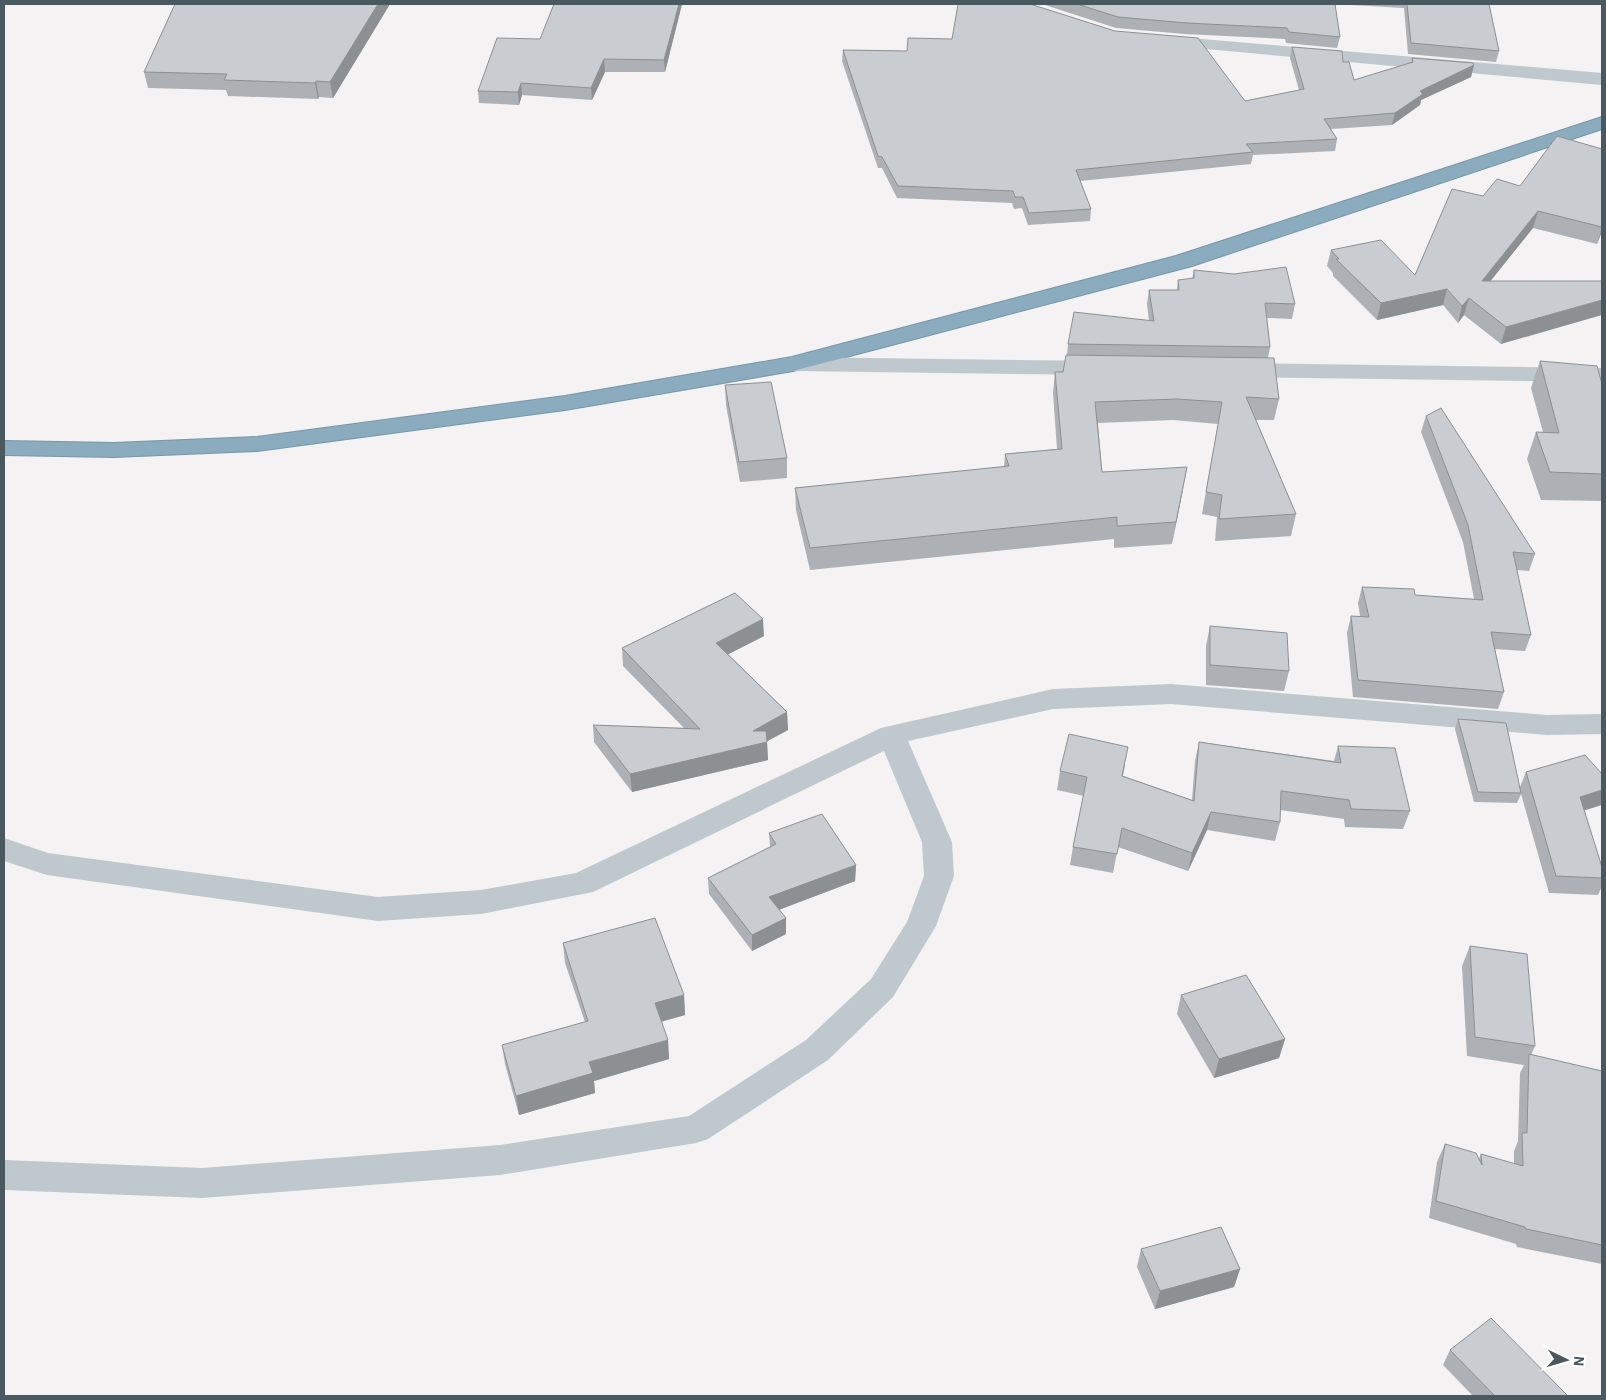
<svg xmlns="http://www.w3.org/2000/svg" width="1606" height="1400" viewBox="0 0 1606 1400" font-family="'IBM Plex Sans',sans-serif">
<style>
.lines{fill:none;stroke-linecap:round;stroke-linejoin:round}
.highway-casing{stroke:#7797aa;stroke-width:2}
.street{fill:#bec8cd;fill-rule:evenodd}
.highway{fill:#8bacbe;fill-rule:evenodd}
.wall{fill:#adb0b4}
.shaded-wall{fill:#8d9092}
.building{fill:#c9cdd1;stroke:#8d9092}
</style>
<rect width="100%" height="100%" fill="#f4f2f2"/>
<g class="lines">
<g class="highway-casing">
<path id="highway" d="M1602 117V129L1192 266 793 371 565 410 257 451 114 457 4 455V441L114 443 257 437 565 396 792 357 1176 256Z"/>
</g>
<g class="street">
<path d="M1167 36 1602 73V85L1161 45 1158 41 1161 37Z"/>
<path d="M793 357 1101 361 1109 363 1112 368 1109 373 1101 375 793 371 785 369 782 364 785 359Z"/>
<path d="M1239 363 1602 368V382L1239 377 1231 375 1228 370 1231 365Z"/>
<path d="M1171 684 1547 715 1602 714V734L1547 735 1171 704 1053 709 908 741 952 842 954 876 936 926 893 997 828 1060 708 1139 696 1143 500 1175 202 1198 4 1190V1160L202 1168 500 1145 689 1116 806 1040 871 979 907 922 924 876 922 842 884 751 593 892 481 914 378 921 47 875 4 861V838L48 853 378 897 481 890 576 873 881 728 1053 689Z"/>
</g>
<use href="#highway" class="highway"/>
</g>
<g class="wall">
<path d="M390 4 333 98 319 97 318 99 228 96 226 90 148 88 144 72Z"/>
<path d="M682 4 665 72H605L592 100 522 95 519 105 479 103 478 91 540 39Z"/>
<path d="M1042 4H1489L1499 51 1496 62 1408 54 1404 8 1335 4 1340 37 1337 48 1286 43 1285 39 1185 34 1116 28Z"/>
<path d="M1292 47 1343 62 1354 80 1411 63 1412 58 1474 65 1471 77 1421 100 1420 105 1392 125 1331 129 1337 139 1335 151 1253 155 1251 164 1080 181 1091 209 1090 221 1028 225 1022 208 1014 209 1012 203 897 198 882 168H878L842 61 843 50 907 51 1245 101 1299 90 1290 58Z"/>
<path d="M1602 149V232L1597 244 1533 228 1490 281H1602L1501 344 1464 315 1458 323 1443 305 1377 320 1333 276V273L1327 266 1331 250 1415 275 1483 196 1520 186Z"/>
<path d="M1194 270 1295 304 1292 319 1267 318 1270 347 1268 358 1279 399 1274 420H1256L1296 514 1291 536 1215 541 1217 517 1202 514 1218 424 1173 420 1098 423 1102 472 1183 489 1172 544 1114 548V539L810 570 796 510 795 488 1004 467 1005 454 1057 449 1053 393 1055 372H1063L1067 355 1068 344 1149 321 1147 304 1149 290H1177L1178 280 1192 279Z"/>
<path d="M1540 361 1602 384V501L1541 500 1527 459 1536 432H1543L1531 388Z"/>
<path d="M725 385 787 458V478L740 482 726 405Z"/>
<path d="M1426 416 1535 554 1529 571 1517 570 1531 635 1525 651 1495 649 1504 692 1498 709 1353 697 1347 633 1351 616H1360L1358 603 1362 587 1415 595 1474 599 1463 542 1421 432Z"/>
<path d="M1210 626 1289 671 1284 691 1206 685V646Z"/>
<path d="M764 636 728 654 787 712 788 730 767 741 768 760 632 792 594 742 593 725 684 728 623 666 622 648Z"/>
<path d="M1458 719 1520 787 1526 772 1584 810 1602 867V886L1598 895 1549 893 1521 794 1517 803 1474 802 1455 729Z"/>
<path d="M1199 742 1334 761 1338 746 1410 811 1403 829 1345 827 1344 819 1280 810V822L1275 841 1207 830 1188 871 1118 847 1113 873 1070 865 1073 847 1084 796 1057 790 1060 771 1125 765 1123 776 1192 800 1195 761Z"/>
<path d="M769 833 856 865 855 881 779 910 786 918V934L752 951 709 894 708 878 770 848Z"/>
<path d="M563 943 684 995 685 1015 661 1022 668 1040 669 1059 594 1081 595 1093 519 1115 505 1064 502 1045 585 1022 565 963Z"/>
<path d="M1470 946 1535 1046 1531 1055 1602 1071V1264L1517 1247 1516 1244 1429 1218 1437 1162 1445 1144 1479 1159 1481 1154 1514 1164V1151L1518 1141 1520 1073 1524 1065 1467 1056 1462 966Z"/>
<path d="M1181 995 1285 1039 1279 1058 1214 1078 1177 1014Z"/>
<path d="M1141 1249 1240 1269 1234 1287 1155 1309 1137 1267Z"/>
<path d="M1450 1350 1568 1396H1473L1443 1365Z"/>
</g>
<g class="shaded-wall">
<path d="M378 4H390L333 98 330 82Z"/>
<path d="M679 4H682L665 72 664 60Z"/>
<path d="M604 59 605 72 592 100 591 88Z"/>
<path d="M1474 65 1471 77 1421 100 1420 105 1392 125 1395 113 1420 91Z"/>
<path d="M316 81 319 97 318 99 315 83Z"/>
<path d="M521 83 522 95 519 105 518 92Z"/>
<path d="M1538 211 1533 228 1477 298 1482 281Z"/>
<path d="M1602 227V231L1597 244Z"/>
<path d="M1447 289 1443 305 1377 320 1381 303Z"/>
<path d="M1469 298 1464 315 1458 323 1462 306Z"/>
<path d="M1602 300V315L1501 344 1506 327Z"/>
<path d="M1187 467 1183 489 1172 544 1176 522Z"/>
<path d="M763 619 764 636 717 660 716 643Z"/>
<path d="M787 712 788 730 762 744 767 742 768 760 632 792 630 774 753 731Z"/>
<path d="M1602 790V805L1573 814 1580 797Z"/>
<path d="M1211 812 1207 830 1188 871 1192 853Z"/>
<path d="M856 865 855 881 770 913 769 897Z"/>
<path d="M786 918V934L752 951V935Z"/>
<path d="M684 995 685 1015 656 1023 655 1003Z"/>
<path d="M1285 1039 1279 1058 1214 1078 1219 1059Z"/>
<path d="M668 1040 669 1059 594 1081 595 1093 519 1115 516 1096 589 1062Z"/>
<path d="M1240 1269 1234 1287 1155 1309 1160 1291Z"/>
</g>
<g class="building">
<path d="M175 4H378L330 82 316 81 315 83 224 80 227 74 144 72Z"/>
<path d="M554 4H679L664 60 604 59 591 88 521 83 518 92 478 91 497 38 540 39Z"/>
<path d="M958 4H1030L1115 31 1198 38 1245 101 1304 89 1292 47 1342 51 1343 62H1349L1354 80 1413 62 1412 58 1473 63 1474 65 1420 91 1423 94 1395 113 1324 119 1337 139 1246 144 1253 152 1076 170 1091 209 1029 213 1023 197H1015L1013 191 898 186 882 157 878 156 843 50 907 51 908 38 952 39Z"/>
<path d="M1077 4H1335L1340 37 1289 32 1287 28 1187 23 1118 17Z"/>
<path d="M1407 4H1489L1499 51 1411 43Z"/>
<path d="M1557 136 1602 149V227L1538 211 1482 281H1602V300L1506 327 1469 298 1462 306 1447 289 1381 303 1336 259H1339L1331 250 1381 240 1415 275 1452 189 1483 196 1497 179 1520 186Z"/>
<path d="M1286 267 1295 304 1265 303 1270 347 1068 344 1074 312 1154 321 1149 290H1179L1178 280 1194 278V270L1234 274Z"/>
<path d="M1066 355 1274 358 1279 399 1246 397 1296 514 1219 519 1222 495 1206 492 1222 402 1177 399 1095 402 1102 472 1187 467 1176 522 1117 526V517L810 548 795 488 1009 466 1005 454 1062 449 1055 372H1063Z"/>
<path d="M1540 361 1597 366 1602 384V474L1550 472 1536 432 1559 433Z"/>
<path d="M771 382 787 458 739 462 725 385Z"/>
<path d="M1441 408 1535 554 1513 552 1531 635 1491 632 1504 692 1358 680 1351 616 1369 617 1362 587 1414 589 1415 595 1483 600 1468 525 1426 416Z"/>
<path d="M735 593 763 619 716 643 787 712 753 731H766L767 742 630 774 593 725 700 729 622 648Z"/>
<path d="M1210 626 1287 633 1289 671 1210 665Z"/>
<path d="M1458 719 1506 723 1521 793 1478 792Z"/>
<path d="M1069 734 1128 747 1122 776 1194 801 1199 742 1341 763 1338 746 1395 748 1410 811 1351 809 1349 800 1281 791 1280 822 1211 812 1192 853 1122 828 1117 854 1073 847 1087 777 1060 771Z"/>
<path d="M1585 755 1602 774V790L1580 797 1602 867V878L1556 876 1526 772Z"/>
<path d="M822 814 856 865 769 897 786 918 752 935 708 878 776 844 769 833Z"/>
<path d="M655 918 684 995 655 1003 668 1040 589 1062 593 1073 516 1096 502 1045 588 1021 563 943Z"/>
<path d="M1470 946 1527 954 1535 1046 1475 1037Z"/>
<path d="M1246 975 1285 1039 1219 1059 1181 995Z"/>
<path d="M1529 1054 1602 1071V1245L1526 1229 1525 1227 1436 1201 1445 1144 1476 1153 1482 1165 1481 1154 1523 1166 1522 1133H1527Z"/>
<path d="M1221 1227 1240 1269 1160 1291 1141 1249Z"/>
<path d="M1491 1318 1568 1396H1495L1450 1350Z"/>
</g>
<rect width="1606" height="1400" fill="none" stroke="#4a585f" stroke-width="10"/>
<g transform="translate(1566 1360) rotate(95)" stroke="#ffffff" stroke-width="4" paint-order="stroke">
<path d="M0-4L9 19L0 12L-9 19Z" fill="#4a585f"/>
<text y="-8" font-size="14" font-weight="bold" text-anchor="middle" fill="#4a585f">N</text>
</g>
</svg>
